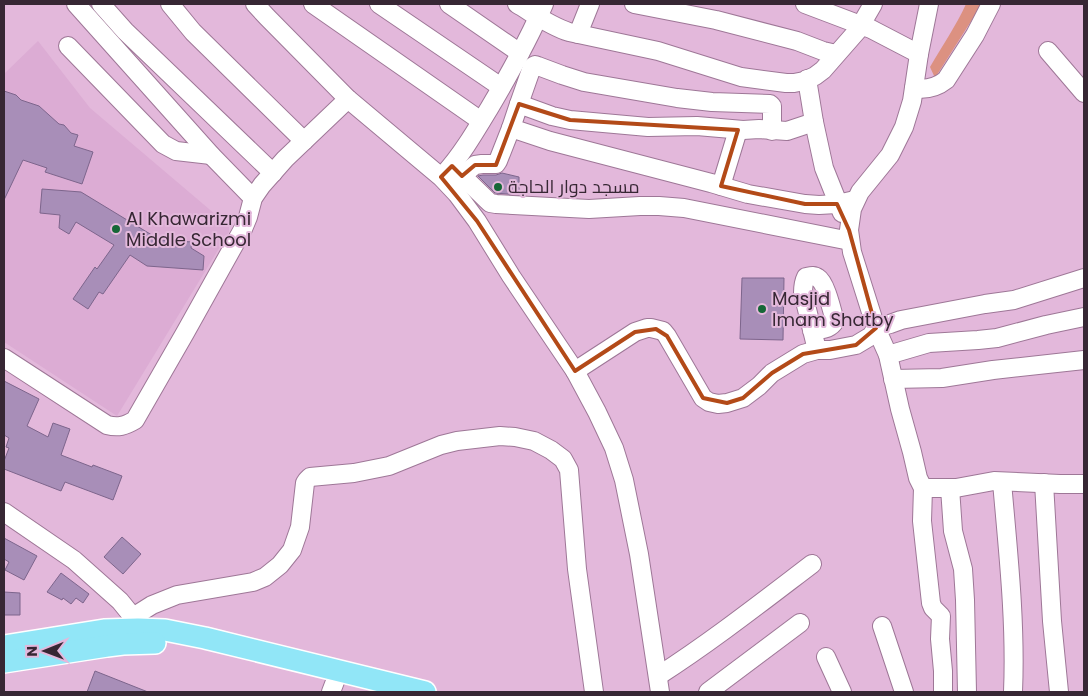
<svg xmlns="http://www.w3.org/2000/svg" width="1088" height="696" viewBox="0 0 1088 696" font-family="Poppins,Cairo,sans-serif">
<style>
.built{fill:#dcacd4}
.green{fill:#dc9181}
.building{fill:#a88eb8;stroke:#7d658c}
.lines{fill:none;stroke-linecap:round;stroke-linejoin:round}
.minor-casing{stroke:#9e7797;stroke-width:20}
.major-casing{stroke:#fff;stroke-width:24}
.minor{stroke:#fff;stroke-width:18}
.major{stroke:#91e6f7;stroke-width:21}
.marked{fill:none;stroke:#b34a18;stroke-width:4;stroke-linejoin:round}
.poi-dot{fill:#156737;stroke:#e3b8db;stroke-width:2}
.labels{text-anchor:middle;stroke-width:4;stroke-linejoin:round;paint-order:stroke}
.poi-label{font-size:18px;fill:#372734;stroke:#e3b8db;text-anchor:start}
</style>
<rect width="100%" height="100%" fill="#e3b8db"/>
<path class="built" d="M38 41 90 108 229 226V232L117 416 4 342V74Z"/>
<path class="green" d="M966 4H982L935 78 930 67C942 46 956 26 966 4Z"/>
<g class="building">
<path d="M4 91 16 95 21 100 39 106 59 124 64 125 71 133 78 135 74 146 93 152 82 184 45 172 47 168 23 160 4 200Z"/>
<path d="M502 173 519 177V195L495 193 478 176 483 175H496Z"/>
<path d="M42 189 81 192 160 240 192 242 191 248 204 256 203 270 147 266 130 255 103 294 99 292 88 309 73 299 95 267 97 269 114 245 76 222 69 234 59 228 60 215 40 213Z"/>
<path d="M742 278H784L783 340 740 339Z"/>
<path d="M4 381 39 399 27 426 48 437 53 423 70 429 61 455 92 467 93 465 122 476 113 500 65 482 61 491 4 469V461L9 448 6 447 9 438 4 435Z"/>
<path d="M122 537 141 554 123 574 104 557Z"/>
<path d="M4 538 37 556 24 580 5 570 9 562 4 559Z"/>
<path d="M61 573 89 594 83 603 76 598 71 604 63 598 62 600 47 592Z"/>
<path d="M4 592 20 593V615H4Z"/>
<path d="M95 671 148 692H87Z"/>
</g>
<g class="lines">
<g class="minor-casing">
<g id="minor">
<path d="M76 4 211 155 253 198"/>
<path d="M101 4 125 31 273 173"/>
<path d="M170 4 193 32 304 141"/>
<path d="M255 4 267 17 348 99 441 177 457 194 477 221 511 276 575 371 597 412 614 448 624 480 639 554 660 692"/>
<path d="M313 4 481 121"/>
<path d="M379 4 501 87"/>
<path d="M449 4 520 53"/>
<path d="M517 4C534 14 550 26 569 32L658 51 741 77 786 83H794L804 81 815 76 823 70 858 30 873 4"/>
<path d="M634 4 716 20 797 41 823 51 836 54"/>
<path d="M805 4 871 29 919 54"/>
<path d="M929 4 919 54 912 101 904 127 890 155 860 192 852 209 849 230 852 252 876 328 888 355 900 409 912 452 918 478 923 488 922 521 931 603 933 608 941 616 940 639 943 671V692"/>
<path d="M578 34 590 4"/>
<path d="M68 46 163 144 176 151 211 155"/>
<path d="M1048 51 1084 93"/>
<path d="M807 79 814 122 824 168 842 213"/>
<path d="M914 88C926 90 936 88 946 80L975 35 991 4"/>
<path d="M519 104 532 67 535 65 538 66 562 75 584 82 677 98 712 102 770 104 772 106V131"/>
<path d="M511 128 519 104 552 116 570 120 648 127 697 126 743 130 759 129 787 131 814 122"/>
<path d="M452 166 487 200 490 203 496 204 589 209 640 206H659L684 208 850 241"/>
<path d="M445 173C463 153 476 130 490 107 510 73 529 39 544 4"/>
<path d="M462 176 475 165 482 164H496L498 161 511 128 550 141 711 183 748 194 805 204 819 205 837 204 855 200"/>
<path d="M721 186 738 130"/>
<path d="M812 331C821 329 830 330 835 321 832 311 826 283 818 278 814 275 811 276 806 277 803 283 803 287 803 293L817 350"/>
<path d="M888 355 929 343 978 340 997 338 1046 325 1084 317"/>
<path d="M4 358 107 425C118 428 125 426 135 420L185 333 243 229 248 217 253 198 262 185 285 159 348 99"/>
<path d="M575 371 635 332 647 328H651L663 331 667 336 703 398 709 402 718 404 727 403 743 398 759 386 772 373 803 354 817 350H830L856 345 871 336 876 328 890 324 901 320 985 304 1014 300 1084 278"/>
<path d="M893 379 942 378 993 370 1084 360"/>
<path d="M1002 482C1008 551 1016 623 1013 692"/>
<path d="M1044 483 1052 621 1059 692"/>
<path d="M923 488H956L994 481 1060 484H1084"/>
<path d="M950 488 953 531 963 569 965 600 967 692"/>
<path d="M4 512 74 560 120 601 133 617 137 626"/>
<path d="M133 617 152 605 177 595 253 582 265 577 280 565 292 550 300 527 305 483 307 480 310 477 354 473 389 466 441 445 457 441 500 436 515 437 534 441 551 450 563 459 569 470 577 569 594 692"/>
<path d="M882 626 904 692"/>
<path d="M826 657 842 692"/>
<path d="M658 676C711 642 762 602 812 564"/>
<path d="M331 692 339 671"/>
<path d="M708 692 800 623"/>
</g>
</g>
<g class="major-casing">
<g id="major">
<path d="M4 646 104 630 138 629 165 630 205 638 425 692"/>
<path d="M4 662 107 646 123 644 155 643"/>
</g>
</g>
<use href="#minor" class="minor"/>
<use href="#major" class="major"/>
</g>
<path class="marked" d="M519 104 570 120 738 130 721 186 805 204H837L849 230 876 328 856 345 803 354 772 373 743 398 727 403 703 398 667 336 656 329 635 332 575 371 477 221 441 177 452 166 462 176 475 165H496Z"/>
<g class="poi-dot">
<circle cx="498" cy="187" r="5"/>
<circle cx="116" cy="229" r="5"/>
<circle cx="762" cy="309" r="5"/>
</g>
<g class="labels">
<g class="poi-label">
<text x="508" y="193">مسجد دوار الحاجة</text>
<text x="126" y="225">Al Khawarizmi<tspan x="126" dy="21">Middle School</tspan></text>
<text x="772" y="305">Masjid<tspan x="772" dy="21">Imam Shatby</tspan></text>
</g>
</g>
<rect width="1088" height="696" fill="none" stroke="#372734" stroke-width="10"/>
<g transform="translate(45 651) rotate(269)" stroke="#e3b8db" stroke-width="4" paint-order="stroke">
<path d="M0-4L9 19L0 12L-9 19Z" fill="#372734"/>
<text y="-8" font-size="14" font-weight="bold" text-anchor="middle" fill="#372734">N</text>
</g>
</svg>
